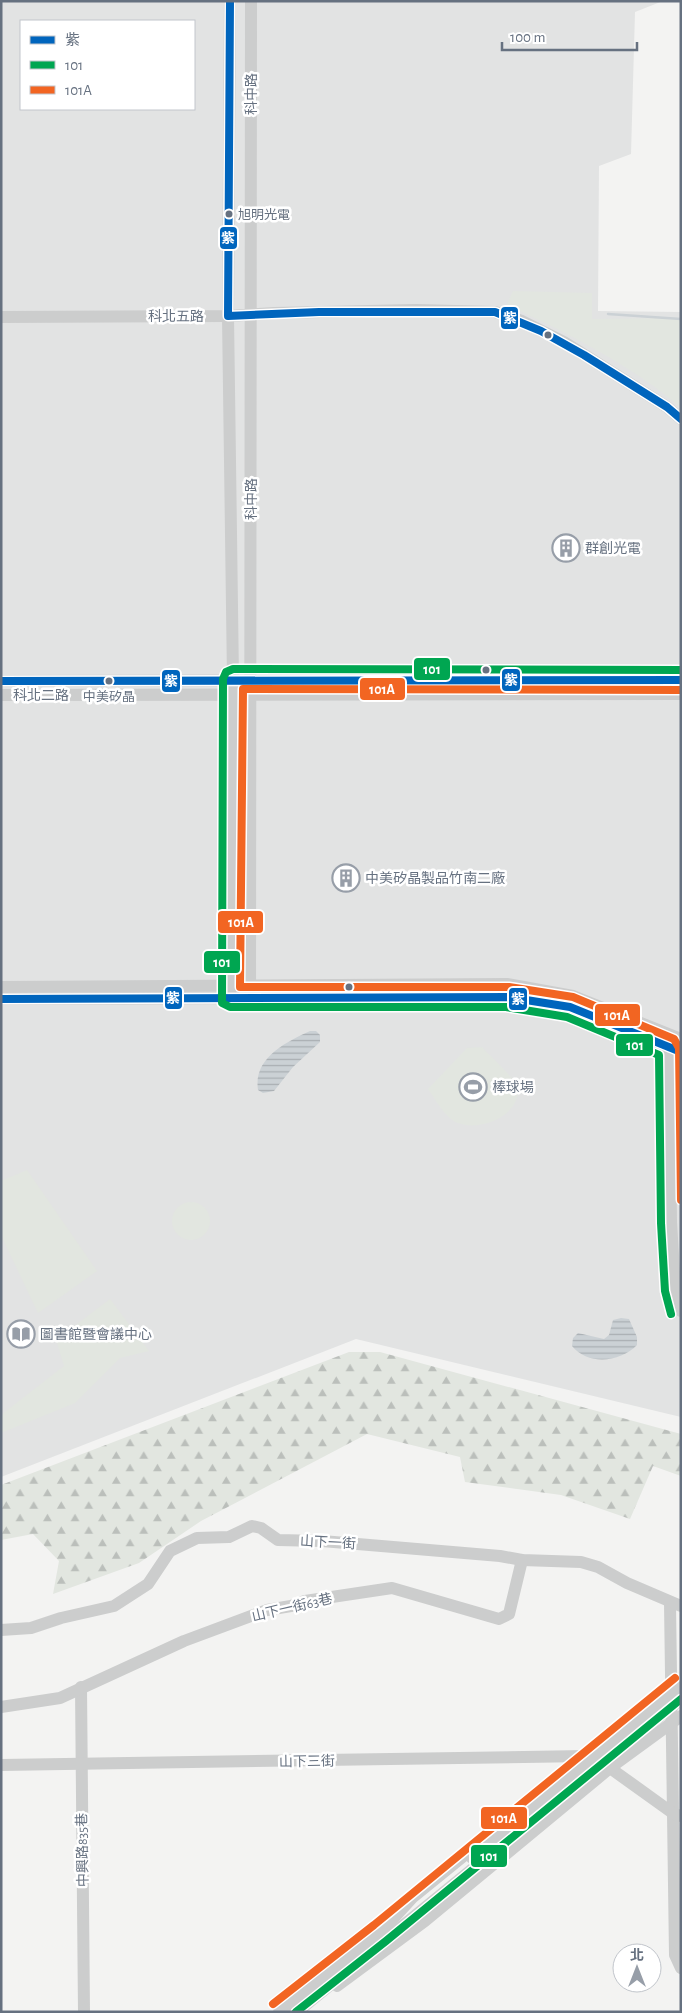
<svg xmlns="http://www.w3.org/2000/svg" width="682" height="2013" viewBox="0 0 682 2013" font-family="'Alegreya Sans','Noto Sans TC',sans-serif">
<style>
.built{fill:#e2e3e3;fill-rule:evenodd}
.forest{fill:url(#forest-firs)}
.green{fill:#e2e6e0}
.water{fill:url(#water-rules)}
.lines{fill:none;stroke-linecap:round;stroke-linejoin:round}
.stream{stroke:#cbd1d5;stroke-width:2.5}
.minor{stroke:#cccdcd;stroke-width:12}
.minor-bridge{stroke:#cccdcd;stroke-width:12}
.bus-1-casing{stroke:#fff;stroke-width:11}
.bus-2-casing{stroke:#fff;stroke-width:11}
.bus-3-casing{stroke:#fff;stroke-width:11}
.bus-1{stroke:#0065bd;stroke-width:8}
.bus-2{stroke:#00a651;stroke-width:8}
.bus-3{stroke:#f26522;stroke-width:8}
.bus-dot{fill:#667180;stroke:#fff;stroke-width:2}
.labels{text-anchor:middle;stroke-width:5;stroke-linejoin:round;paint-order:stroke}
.bus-label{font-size:13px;fill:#667180;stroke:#fff;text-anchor:start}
.street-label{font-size:14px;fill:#667180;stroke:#fff}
.poi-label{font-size:14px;fill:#667180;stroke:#fff;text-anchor:start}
.line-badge{stroke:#fff;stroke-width:2}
.badge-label{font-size:14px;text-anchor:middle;font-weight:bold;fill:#fff}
</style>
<defs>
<pattern id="forest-firs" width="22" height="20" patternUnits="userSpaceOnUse" patternTransform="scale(1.25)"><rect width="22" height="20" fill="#e2e6e0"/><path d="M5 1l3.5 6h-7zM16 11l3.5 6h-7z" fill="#bbbfbb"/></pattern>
<pattern id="water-rules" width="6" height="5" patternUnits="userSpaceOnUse" patternTransform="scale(1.25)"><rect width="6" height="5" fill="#cbd1d5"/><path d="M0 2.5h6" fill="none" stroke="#a9aeb2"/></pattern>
</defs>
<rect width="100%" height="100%" fill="#f3f3f2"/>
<path class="built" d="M1 1H663L635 12 631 154 599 166 598 311 681 312V1417L356 1339 1 1477ZM21 21H194V109H21Z"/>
<path class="forest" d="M349 1352H380L681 1434V1476L653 1466 630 1519 561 1495 465 1482 460 1457 367 1434 201 1521 139 1563 53 1594 59 1561 33 1534 1 1540V1485Z"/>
<g class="green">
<path d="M513 291 592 293V319L681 318V408C647 378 605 354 565 333 546 323 526 315 507 304Z"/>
<path d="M482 1047C489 1055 515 1078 517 1087 522 1115 481 1132 458 1123 445 1118 436 1100 428 1089L467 1048Z"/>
<path d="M27 1170 97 1271 38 1313 1 1235V1181Z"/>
<circle cx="191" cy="1221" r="19"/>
<path d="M110 1299 149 1351 120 1358 75 1403 1 1433V1415L64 1366 56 1340Z"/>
</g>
<g class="water">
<path d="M310 1031H316L320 1035V1042L293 1067 274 1091 263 1093 258 1090C253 1058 286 1042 310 1031Z"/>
<path d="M621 1318 629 1319 637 1337V1345C621 1362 588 1366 572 1346L573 1338 578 1333 604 1339 609 1335 613 1320Z"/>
</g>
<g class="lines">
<path class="stream" d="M608 314 681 319"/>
<g class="minor">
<path d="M230 1 228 316 233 679 230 997"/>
<path d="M1 317 228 316 274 313 416 310 495 312 522 321 564 342 667 407 681 419"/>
<path d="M1 681 681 680"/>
<path d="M1 695 681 694"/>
<path d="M1 987 507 984 573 996 681 1039"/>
<path d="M250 997 251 1"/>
<path d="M1 999 507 997 570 1007 681 1052"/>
<path d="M669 1042 671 1222 675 1289 681 1311"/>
<path d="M670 1603 675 1955 681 1968"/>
<path d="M1 1630 31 1628 61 1618 114 1606 148 1584 170 1551 197 1538 229 1537 252 1526 261 1528 278 1540 322 1541 500 1556 522 1560 581 1562 598 1567 627 1583 681 1606"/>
<path d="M81 1687 84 2012"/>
<path d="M1 1707 60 1698 184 1641 267 1610 291 1606 305 1601 392 1588 499 1619 509 1614 522 1560"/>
<path d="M1 1765 586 1756 610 1768 674 1814 681 1816"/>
<path d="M337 1986 425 1921 610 1768 681 1716"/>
<path d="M279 2012 380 1933 413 1897 588 1755"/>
</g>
<g class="minor-bridge">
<path d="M472 1858 681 1686"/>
<path d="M297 2012 681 1699"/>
</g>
<g class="bus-1-casing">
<g id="bus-1">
<path d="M230 1 228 316 319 312H495L541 331 584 355 667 407 681 419"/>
<path d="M1 681 681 680"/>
<path d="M1 999 507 997 570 1007 681 1052"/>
</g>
</g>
<g class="bus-2-casing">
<g id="bus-2">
<path d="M671 1314 665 1291 661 1223 659 1055 567 1017 506 1007H230L222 1003 223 679 226 672 233 669 681 670"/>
<path d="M296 2012 386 1941 681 1699"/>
</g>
</g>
<g class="bus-3-casing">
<g id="bus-3">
<path d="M681 690 243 689 240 987H509L573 997 674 1039 679 1048 681 1200"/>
<path d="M273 2004 374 1925 675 1678"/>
</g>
</g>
<use href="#bus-1" class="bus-1"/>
<use href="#bus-2" class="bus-2"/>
<use href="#bus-3" class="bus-3"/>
</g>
<defs>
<g id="building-ring" transform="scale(1.4375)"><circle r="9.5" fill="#fff" stroke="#979ea8" stroke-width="1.5"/><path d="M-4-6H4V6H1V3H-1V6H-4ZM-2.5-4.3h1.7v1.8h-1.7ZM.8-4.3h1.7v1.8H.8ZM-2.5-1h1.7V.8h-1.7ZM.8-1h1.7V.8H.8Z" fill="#979ea8"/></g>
<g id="stadium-ring" transform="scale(1.4375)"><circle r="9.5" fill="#fff" stroke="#979ea8" stroke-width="1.5"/><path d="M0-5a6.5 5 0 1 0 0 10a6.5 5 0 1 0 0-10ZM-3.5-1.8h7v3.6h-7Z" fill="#979ea8"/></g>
<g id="library-ring" transform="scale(1.4375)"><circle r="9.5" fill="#fff" stroke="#979ea8" stroke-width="1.5"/><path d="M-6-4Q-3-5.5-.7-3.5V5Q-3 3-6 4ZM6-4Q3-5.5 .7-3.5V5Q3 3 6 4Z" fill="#979ea8"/></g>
</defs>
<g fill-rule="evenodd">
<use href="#building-ring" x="566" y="548"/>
<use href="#building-ring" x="346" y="878"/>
<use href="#stadium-ring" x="473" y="1087"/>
<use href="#library-ring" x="21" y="1334"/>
</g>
<g class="bus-dot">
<circle cx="229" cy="214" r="4.5"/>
<circle cx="548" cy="335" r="4.5"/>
<circle cx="486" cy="670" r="4.5"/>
<circle cx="109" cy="681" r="4.5"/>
<circle cx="349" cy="987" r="4.5"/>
</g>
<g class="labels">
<g class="bus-label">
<text x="238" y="219">旭明光電</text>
<text x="109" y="701" text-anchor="middle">中美矽晶</text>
</g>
<g class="street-label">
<text transform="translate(251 94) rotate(-90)" y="5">科中路</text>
<text x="176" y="321">科北五路</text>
<text transform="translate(251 499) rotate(-90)" y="5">科中路</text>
<text x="41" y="700">科北二路</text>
<text transform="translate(328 1542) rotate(3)" y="5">山下一街</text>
<text transform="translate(292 1607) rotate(-13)" y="5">山下一街63巷</text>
<text transform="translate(307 1761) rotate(-1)" y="5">山下三街</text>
<text transform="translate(82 1850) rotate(-91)" y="5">中興路835巷</text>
</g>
<g class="poi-label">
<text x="585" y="553">群創光電</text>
<text x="365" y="883">中美矽晶製品竹南二廠</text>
<text x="492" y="1092">棒球場</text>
<text x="40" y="1339">圖書館暨會議中心</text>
</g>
</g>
<g class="line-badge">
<rect x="219" y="226" width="19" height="24" rx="5" fill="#0065bd"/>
<rect x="500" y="306" width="19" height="24" rx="5" fill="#0065bd"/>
<rect x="413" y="657" width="38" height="24" rx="5" fill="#00a651"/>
<rect x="501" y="668" width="20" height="24" rx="5" fill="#0065bd"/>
<rect x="161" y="669" width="20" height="24" rx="5" fill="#0065bd"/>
<rect x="359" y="677" width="47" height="24" rx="5" fill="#f26522"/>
<rect x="217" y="910" width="47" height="24" rx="5" fill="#f26522"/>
<rect x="203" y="950" width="38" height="24" rx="5" fill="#00a651"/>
<rect x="164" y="986" width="19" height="24" rx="5" fill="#0065bd"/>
<rect x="508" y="987" width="20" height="24" rx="5" fill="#0065bd"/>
<rect x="594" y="1003" width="47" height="24" rx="5" fill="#f26522"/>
<rect x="615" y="1033" width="39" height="24" rx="5" fill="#00a651"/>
<rect x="480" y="1806" width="48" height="24" rx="5" fill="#f26522"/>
<rect x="470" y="1844" width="38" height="24" rx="5" fill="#00a651"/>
</g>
<g class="badge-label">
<text x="228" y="243">紫</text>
<text x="510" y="323">紫</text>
<text x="432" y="674">101</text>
<text x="511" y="685">紫</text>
<text x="171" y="686">紫</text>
<text x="382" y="694">101A</text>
<text x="241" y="927">101A</text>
<text x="222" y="967">101</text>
<text x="173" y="1003">紫</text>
<text x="518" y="1004">紫</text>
<text x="617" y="1020">101A</text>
<text x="635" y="1050">101</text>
<text x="504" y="1823">101A</text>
<text x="489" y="1861">101</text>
</g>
<rect width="682" height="2013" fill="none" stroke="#667180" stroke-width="5"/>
<rect x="20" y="20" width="175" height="90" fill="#ffffff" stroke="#c2c6cc"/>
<rect x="30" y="36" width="25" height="8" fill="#0065bd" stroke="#c2c6cc"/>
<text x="65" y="45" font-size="15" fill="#667180">紫</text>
<rect x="30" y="61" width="25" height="8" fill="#00a651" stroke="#c2c6cc"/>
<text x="65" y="70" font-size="15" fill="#667180">101</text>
<rect x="30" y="86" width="25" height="8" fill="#f26522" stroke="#c2c6cc"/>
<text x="65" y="95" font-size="15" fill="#667180">101A</text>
<g transform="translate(637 1968)"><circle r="24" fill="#ffffff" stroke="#c2c6cc"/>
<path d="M0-4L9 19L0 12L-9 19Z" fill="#979ea8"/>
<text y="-8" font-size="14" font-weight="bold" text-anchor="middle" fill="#667180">北</text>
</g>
<path d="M502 42v8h135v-8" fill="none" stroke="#667180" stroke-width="2.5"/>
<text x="510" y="42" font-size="15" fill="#667180" stroke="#ffffff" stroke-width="4" paint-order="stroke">100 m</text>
</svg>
